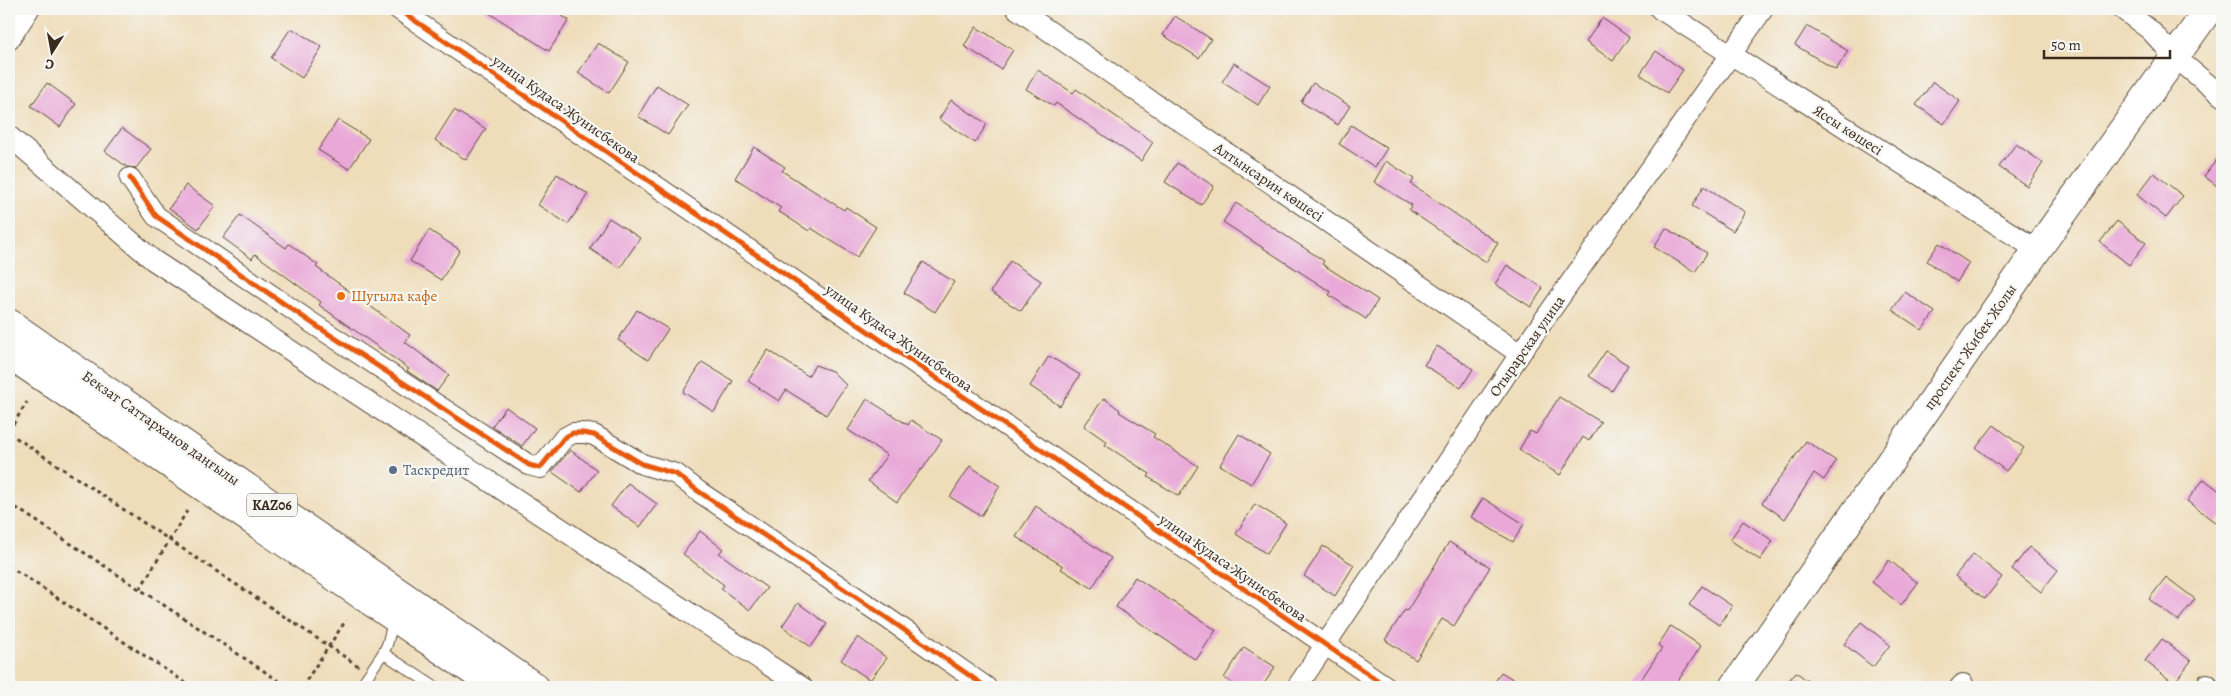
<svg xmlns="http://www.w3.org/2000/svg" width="2231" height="696" viewBox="0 0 2231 696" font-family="Alegreya,serif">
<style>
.building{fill:#e9a8d8}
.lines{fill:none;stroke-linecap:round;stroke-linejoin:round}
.service-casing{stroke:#564535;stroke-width:12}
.minor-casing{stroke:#564535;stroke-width:22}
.secondary-casing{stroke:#564535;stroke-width:30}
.primary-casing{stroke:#564535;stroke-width:30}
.path{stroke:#564535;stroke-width:3;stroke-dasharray:4 4;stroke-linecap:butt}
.service{stroke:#fff;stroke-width:10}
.minor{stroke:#fff;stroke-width:20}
.secondary{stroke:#fff;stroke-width:28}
.primary{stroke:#fff;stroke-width:28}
.cycleway-casing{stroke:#f6f6f2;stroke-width:8}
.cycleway{stroke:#e8590c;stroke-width:5}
.food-dot{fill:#e8710a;stroke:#f6f6f2;stroke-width:2}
.service-dot{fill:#5c6f8a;stroke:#f6f6f2;stroke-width:2}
.labels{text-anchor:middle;stroke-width:4.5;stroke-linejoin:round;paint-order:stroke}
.shield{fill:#f6f6f2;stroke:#73675e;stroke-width:1}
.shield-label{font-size:14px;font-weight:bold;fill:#3b2a1e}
.street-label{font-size:15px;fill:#3b2a1e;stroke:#f6f6f2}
.food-label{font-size:15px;fill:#c56008;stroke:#f6f6f2;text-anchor:start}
.service-label{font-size:15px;fill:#4e5e75;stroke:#f6f6f2;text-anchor:start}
</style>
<rect width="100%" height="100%" fill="#f6f6f2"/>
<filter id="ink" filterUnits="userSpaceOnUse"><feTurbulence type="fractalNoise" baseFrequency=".02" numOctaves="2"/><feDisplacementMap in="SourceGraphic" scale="10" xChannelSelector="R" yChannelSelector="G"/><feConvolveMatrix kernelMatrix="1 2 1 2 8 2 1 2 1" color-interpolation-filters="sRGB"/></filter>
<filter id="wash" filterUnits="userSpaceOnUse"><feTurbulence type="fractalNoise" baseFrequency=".0096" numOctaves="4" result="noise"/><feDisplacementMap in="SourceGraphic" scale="20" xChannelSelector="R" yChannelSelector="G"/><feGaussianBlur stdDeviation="1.12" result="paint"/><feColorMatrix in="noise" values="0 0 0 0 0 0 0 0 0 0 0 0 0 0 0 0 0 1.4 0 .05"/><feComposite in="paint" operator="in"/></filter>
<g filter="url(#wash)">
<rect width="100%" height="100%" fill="#efddba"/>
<g id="blocks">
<g class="building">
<path d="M483 9H550L569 20 549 51Z"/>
<path d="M1175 16 1211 39 1199 58 1163 35Z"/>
<path d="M1602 18 1629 37 1613 61 1586 42Z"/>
<path d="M1807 26 1848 51 1836 70 1795 45Z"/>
<path d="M976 27 1013 50 1001 69 964 46Z"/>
<path d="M291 28 322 47 302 78 271 58Z"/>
<path d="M598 43 629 62 609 93 578 73Z"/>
<path d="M1656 51 1683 70 1667 93 1640 74Z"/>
<path d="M1234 63 1270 86 1258 105 1222 82Z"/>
<path d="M1038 70 1073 93 1076 89 1153 142 1141 161 1056 103 1054 106 1026 89Z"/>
<path d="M1933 82 1960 101 1944 124 1916 105Z"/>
<path d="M47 83 76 104 60 127 31 106Z"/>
<path d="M1313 83 1350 106 1338 125 1301 102Z"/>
<path d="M657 85 688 105 668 135 638 116Z"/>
<path d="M951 100 987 124 975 143 939 119Z"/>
<path d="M454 110 486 129 466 160 435 140Z"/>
<path d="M338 120 369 139 349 169 318 150Z"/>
<path d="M1351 125 1387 148 1375 167 1339 144Z"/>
<path d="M122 128 151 149 136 168 127 167 105 151Z"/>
<path d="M2016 144 2043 163 2027 186 1999 167Z"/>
<path d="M754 147 785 167 782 171 844 210 846 207 876 227 857 257 811 228 809 231 778 211 781 208 735 178Z"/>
<path d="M2222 153V190L2204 176Z"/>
<path d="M1386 161 1414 179 1411 184 1498 243 1486 262 1409 210 1412 205 1374 182Z"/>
<path d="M1177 163 1214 186 1201 205 1165 182Z"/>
<path d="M2154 173 2183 196 2166 218 2137 195Z"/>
<path d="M557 174 588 194 568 224 538 205Z"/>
<path d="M186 185 215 206 198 229 169 208Z"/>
<path d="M1704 186 1745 212 1733 231 1692 206Z"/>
<path d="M1236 203 1324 261 1322 264 1378 300 1366 319 1329 295 1331 292 1223 222Z"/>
<path d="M240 215 286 248 289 244 318 265 316 267 410 335 405 342 449 375 437 391 407 371 409 369 319 305 321 302 255 254 252 259 223 238Z"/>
<path d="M609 218 640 238 620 268 590 249Z"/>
<path d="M2117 221 2146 243 2129 265 2100 242Z"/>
<path d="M1666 228 1707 253 1695 272 1654 247Z"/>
<path d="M429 230 460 250 441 280 410 261Z"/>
<path d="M1939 243 1969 263 1957 282 1927 261Z"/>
<path d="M1010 261 1041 281 1021 311 991 292Z"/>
<path d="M923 262 954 282 935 312 904 293Z"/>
<path d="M1507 265 1543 288 1531 307 1495 284Z"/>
<path d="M1905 292 1935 312 1922 330 1892 310Z"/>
<path d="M637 310 668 329 648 360 618 340Z"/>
<path d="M1437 346 1473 369 1461 388 1424 365Z"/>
<path d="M768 350 808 376 815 365 832 371 846 385 826 415 786 390 779 401 748 381Z"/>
<path d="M1606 351 1628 365 1612 391 1589 376Z"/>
<path d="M1049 356 1080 375 1060 406 1030 386Z"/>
<path d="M702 362 733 381 714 412 683 392Z"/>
<path d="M1559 397 1601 422 1589 441 1583 437 1560 475 1519 450 1530 431 1536 434Z"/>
<path d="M1104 398 1120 410 1119 412 1155 434 1153 437 1198 466 1179 496 1148 477 1150 474 1105 445 1107 442 1084 426Z"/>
<path d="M867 399 908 425 911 420 942 440 922 470 921 469 897 502 868 481 887 455 848 430Z"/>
<path d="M506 407 535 428 522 446 492 426Z"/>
<path d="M1994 425 2024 448 2006 471 1976 448Z"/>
<path d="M1239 434 1270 454 1251 484 1220 465Z"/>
<path d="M1806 441 1836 461 1824 480 1814 473 1785 519 1762 503Z"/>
<path d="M570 450 597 470 581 492 552 472Z"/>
<path d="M970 466 1000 486 981 516 950 497Z"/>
<path d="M2204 479 2222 493V516L2216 523 2187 501Z"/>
<path d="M628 483 657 504 640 527 611 506Z"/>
<path d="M1483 498 1524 524 1513 542 1471 517Z"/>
<path d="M1255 504 1286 523 1267 554 1236 534Z"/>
<path d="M1036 506 1111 558 1092 588 1061 569 1063 566 1016 537Z"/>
<path d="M1743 521 1773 541 1760 560 1730 540Z"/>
<path d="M700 531 723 549 719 553 767 588 750 610 721 589 724 585 683 554Z"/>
<path d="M1449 542 1490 567 1454 626 1442 619 1416 660 1385 640 1405 610 1407 611Z"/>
<path d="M1323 546 1354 565 1335 596 1304 576Z"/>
<path d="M2029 547 2058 570 2041 592 2012 569Z"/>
<path d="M1973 554 2002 577 1985 599 1955 576Z"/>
<path d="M1889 560 1918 583 1901 605 1872 582Z"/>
<path d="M1135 577 1216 630 1196 660 1116 607Z"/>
<path d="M2166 577 2195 599 2178 621 2149 599Z"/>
<path d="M1702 586 1732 606 1719 625 1689 605Z"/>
<path d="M798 603 827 624 811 647 782 626Z"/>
<path d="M1861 622 1890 645 1873 667 1844 644Z"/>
<path d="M1671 626 1701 646 1674 687H1636L1662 648 1658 645Z"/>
<path d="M858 637 887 658 870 680 841 660Z"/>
<path d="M2162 639 2191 661 2174 683 2145 661Z"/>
<path d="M1244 647 1275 667 1262 687H1239L1224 678Z"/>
<path d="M1501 672 1526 687H1492Z"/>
<path d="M1796 672 1816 687H1784Z"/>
</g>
</g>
</g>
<g filter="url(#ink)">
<use href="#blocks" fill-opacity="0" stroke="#564535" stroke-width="1"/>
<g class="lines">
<g class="service-casing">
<g id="service">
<path d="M394 618 387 645 383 653 435 687"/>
<path d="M360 687 383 653"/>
</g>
</g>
<g class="minor-casing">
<g id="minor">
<path d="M398 9 1387 687"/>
<path d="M1017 9 1520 354"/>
<path d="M1660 9 2037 250"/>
<path d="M2122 9 2150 30 2175 57 2222 96"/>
<path d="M9 40 29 9"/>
<path d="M9 136 153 260 802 687"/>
<path d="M130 178 156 216 312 323 529 465 540 468 564 438 573 433H583L594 435 642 464 676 474 698 491 887 618 986 687"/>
<path d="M1297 687 1520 354 1763 9"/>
<path d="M1960 687 1963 684"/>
<path d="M2205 687 2207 684"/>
</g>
</g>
<g class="secondary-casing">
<path id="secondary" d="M1734 687 2037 250 2209 9"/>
</g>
<g class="primary-casing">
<g id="primary">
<path d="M9 323 535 687"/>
<path d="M9 354 496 687"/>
</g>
</g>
<g class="path">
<path d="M9 431 27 402"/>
<path d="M9 433 360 667"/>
<path d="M9 503 288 687"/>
<path d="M9 566 192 687"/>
<path d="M140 589 187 511"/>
<path d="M302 687 346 620"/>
</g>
<use href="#service" class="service"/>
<use href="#minor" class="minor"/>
<use href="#secondary" class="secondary"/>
<use href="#primary" class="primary"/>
<g class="cycleway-casing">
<g id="cycleway">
<path d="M398 9 1387 687"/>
<path d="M130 178 156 216 312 323 529 465 540 468 564 438 573 433H583L594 435 642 464 676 474 698 491 887 618 986 687"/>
</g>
</g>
<use href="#cycleway" class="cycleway"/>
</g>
</g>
<circle class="food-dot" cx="341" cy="296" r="5"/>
<circle class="service-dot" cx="393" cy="470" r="5"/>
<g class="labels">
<rect class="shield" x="247" y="493.5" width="50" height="23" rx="4"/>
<g class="shield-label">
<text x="272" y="510">KАZ06</text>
</g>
<g class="street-label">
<text transform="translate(566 109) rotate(35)" y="5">улица Кудаса Жунисбекова</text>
<text transform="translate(1848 130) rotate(33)" y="5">Яссы көшесі</text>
<text transform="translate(1269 182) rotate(34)" y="5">Алтынсарин көшесі</text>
<text transform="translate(899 338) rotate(35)" y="5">улица Кудаса Жунисбекова</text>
<text transform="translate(1527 346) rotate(-55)" y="5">Отырарская улица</text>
<text transform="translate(1970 347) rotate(-55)" y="5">проспект Жибек Жолы</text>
<text transform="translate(161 428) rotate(35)" y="5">Бекзат Саттарханов даңғылы</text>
<text transform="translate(1233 568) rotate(35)" y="5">улица Кудаса Жунисбекова</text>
</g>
<g class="food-label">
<text x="351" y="301">Шугыла кафе</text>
</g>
<g class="service-label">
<text x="403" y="475">Таскредит</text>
</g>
</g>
<rect width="2231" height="696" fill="none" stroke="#f6f6f2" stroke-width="30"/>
<g transform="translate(52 52) rotate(191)" stroke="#f6f6f2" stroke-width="4" paint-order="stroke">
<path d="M0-4L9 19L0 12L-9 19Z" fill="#3b2a1e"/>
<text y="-8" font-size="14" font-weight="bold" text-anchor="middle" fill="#3b2a1e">С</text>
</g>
<path d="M2044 50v8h126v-8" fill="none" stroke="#3b2a1e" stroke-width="2.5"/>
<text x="2051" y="50" font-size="15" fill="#3b2a1e" stroke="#f6f6f2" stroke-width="4" paint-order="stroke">50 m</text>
</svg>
